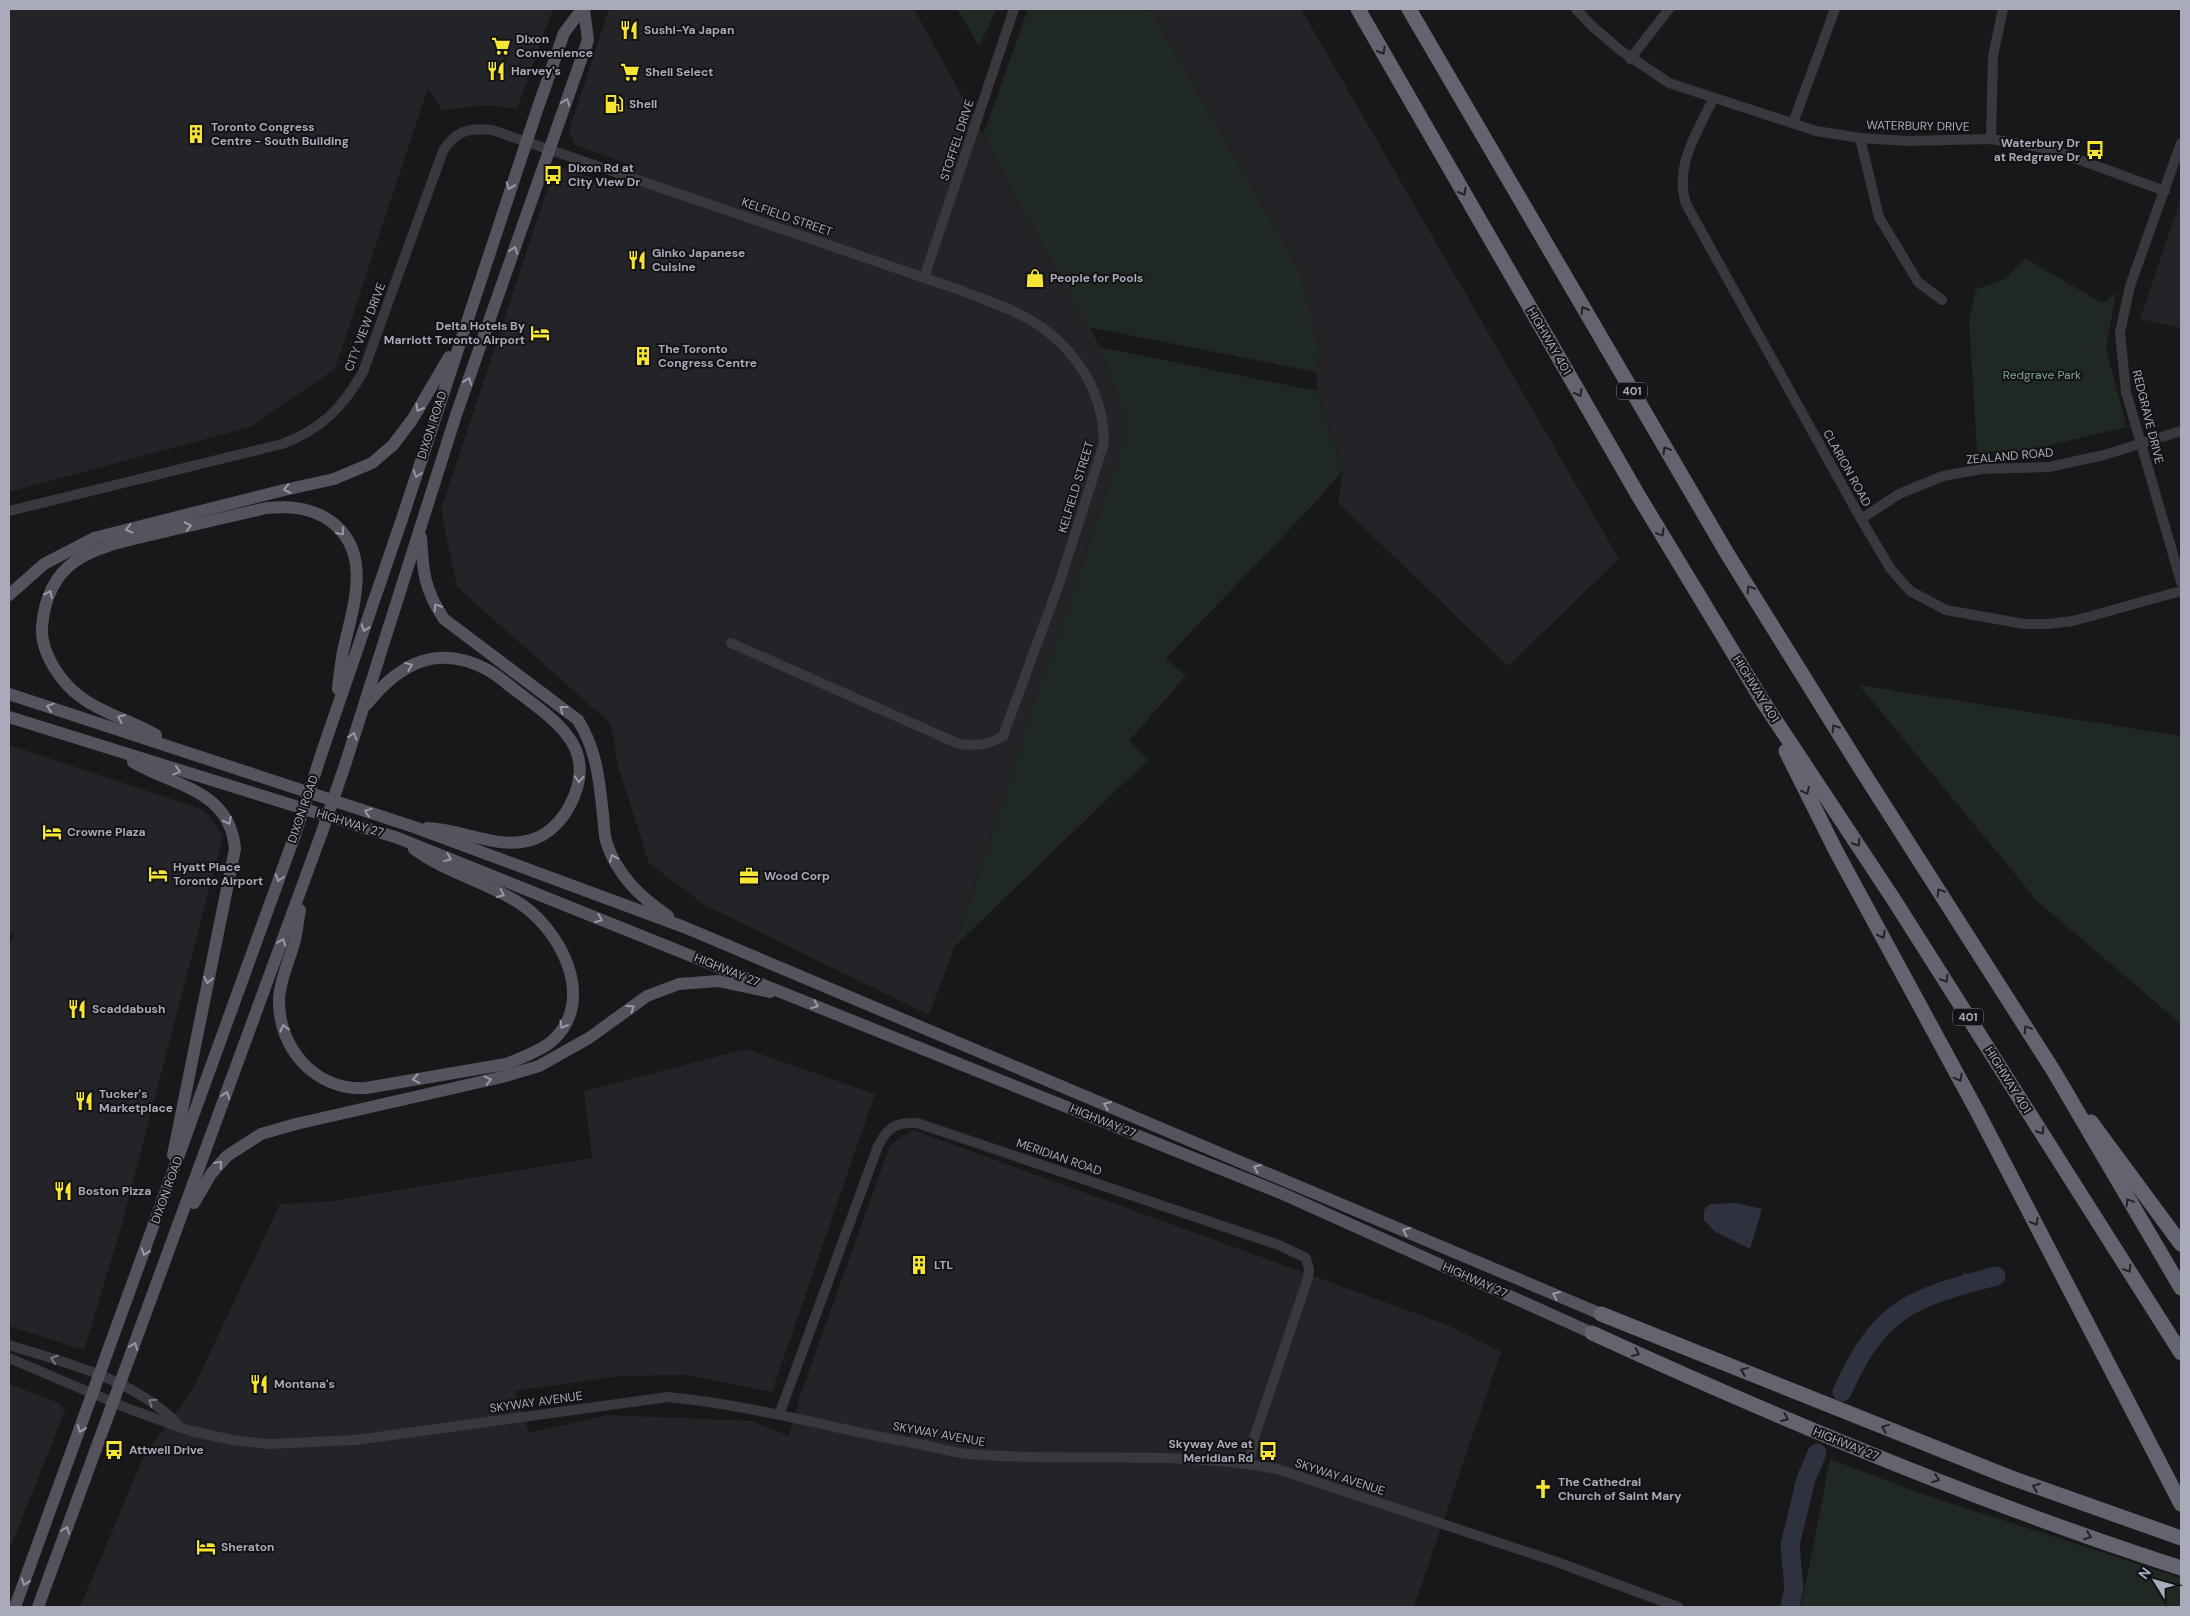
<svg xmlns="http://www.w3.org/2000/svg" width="2190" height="1616" viewBox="0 0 2190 1616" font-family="'DM Sans',sans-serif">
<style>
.built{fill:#242327}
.green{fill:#1f2822}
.water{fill:#2d323e}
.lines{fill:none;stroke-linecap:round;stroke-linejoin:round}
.stream{stroke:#2d323e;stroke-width:3}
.river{stroke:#2d323e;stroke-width:19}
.minor{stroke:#39383f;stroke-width:10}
.major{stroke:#55545e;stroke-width:12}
.highway{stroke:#646470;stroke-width:15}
.major-bridge{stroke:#55545e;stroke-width:12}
.oneway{stroke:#232227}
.oneway2{stroke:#9899a8}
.oneway3{stroke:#777783}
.labels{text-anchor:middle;stroke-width:4;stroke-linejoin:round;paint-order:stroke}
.shield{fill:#131215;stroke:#7c7c88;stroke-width:1}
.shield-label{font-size:11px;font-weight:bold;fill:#a9aaba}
.poi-label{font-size:12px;font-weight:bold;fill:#a9aaba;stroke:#131215;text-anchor:start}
.street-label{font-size:12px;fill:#a9aaba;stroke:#131215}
.park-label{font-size:12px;fill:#80a58c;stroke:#131215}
</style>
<rect width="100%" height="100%" fill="#18171a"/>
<g class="built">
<path d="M9 9H553L517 109 488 105 442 110 428 88 335 369 250 427 9 492Z"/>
<path d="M609 9H914L1100 347 1124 413 1119 457 1036 697 955 946 929 1015 706 906 649 863 618 766 611 724 457 587 441 510 551 178 563 168 624 189 631 165 575 145 569 131Z"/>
<path d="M1150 9H1301L1619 559 1508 666 1338 503 1343 470 1317 391 1316 372 1320 352Z"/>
<path d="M2181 198V328L2140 319Z"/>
<path d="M9 745 204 810 223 836 120 1231 84 1350 9 1326V946L15 933 9 935Z"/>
<path d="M746 1049 875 1094 772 1392 687 1375 621 1376 515 1391 529 1433 607 1415 751 1421 789 1436 800 1396 890 1145 913 1130 1445 1324 1501 1352 1414 1607H80L144 1456 194 1387 280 1204 333 1201 592 1158 584 1091Z"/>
<path d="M9 1384 59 1403 65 1411 9 1551Z"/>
</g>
<g class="green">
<path d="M957 9H997L979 46Z"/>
<path d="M1028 9H1150L1300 271 1320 352 1316 372 1087 327 983 135Z"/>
<path d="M2025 258 2102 303 2116 293 2106 349 2127 427 2029 450 1977 453 1969 320 1976 289 2005 279Z"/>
<path d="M1100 347 1317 391 1343 470 1313 505 1166 658 1186 676 1129 741 1148 760 955 946 1036 697 1119 457 1124 413Z"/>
<path d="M1859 685 2181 736V1024L2038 902Z"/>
<path d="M1830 1459 1920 1493 2181 1578V1607H1801Z"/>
</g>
<path class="water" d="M1736 1203 1762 1209 1750 1249 1714 1231 1704 1220V1210L1710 1204Z"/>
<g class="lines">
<path class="stream" d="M1965 1274 1972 1282"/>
<g class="river">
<path d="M1842 1392C1879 1308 1912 1298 1996 1276"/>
<path d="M1790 1607 1794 1588 1790 1545 1806 1479 1817 1453"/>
</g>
<g class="minor">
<path d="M1576 9 1592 26 1620 50 1669 83 1816 131 1860 138 1907 141 1991 139 2050 149 2165 191"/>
<path d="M1630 59 1669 9"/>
<path d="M1713 99C1697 134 1674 165 1686 204L1861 519 1890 568 1910 591 1946 610 2024 624H2048L2073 621 2181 591"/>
<path d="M1793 123 1835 9"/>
<path d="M1860 138 1879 217 1918 282 1942 300"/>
<path d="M1991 139 1993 56 2003 9"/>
<path d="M2181 143 2130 286 2120 333 2126 392 2181 582"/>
<path d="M924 278 1014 9"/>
<path d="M9 511 282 444C321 430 343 407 363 372L443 151C455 131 470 127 492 130L960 290C979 298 999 304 1017 313 1068 337 1104 386 1104 443L1060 581 1003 736C988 745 976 746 959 744L731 643"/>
<path d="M1861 519 1899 494 1943 476 1982 469 2049 467 2104 455 2181 431"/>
<path d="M9 1345C69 1364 131 1378 177 1423"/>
<path d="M9 1358 129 1409 191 1431 232 1440 268 1444 356 1440 668 1397C751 1405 831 1428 913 1443 931 1446 950 1452 968 1454 1071 1463 1176 1449 1277 1469L1557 1562 1678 1607"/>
<path d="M779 1415 878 1146C888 1127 895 1122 917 1123L1279 1245 1306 1258 1309 1269 1308 1278 1255 1435 1249 1463"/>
</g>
<g class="major">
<path d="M421 537C423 572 424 589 444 619L578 720C597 751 599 779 603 815 604 823 604 833 606 841 616 874 640 897 668 916"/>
<path d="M9 595 44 564 94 538 280 491 334 479 372 463 393 445 412 420 449 357"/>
<path d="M9 694 414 827 684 927 1601 1314"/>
<path d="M367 704C400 663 438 643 488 670 499 676 509 686 519 693 559 723 599 750 570 805 562 821 548 835 531 840 498 850 461 829 427 828"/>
<path d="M9 717 398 838 1283 1194 1592 1333"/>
<path d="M156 735C132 721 104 714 82 698 62 684 40 653 42 627 48 552 102 547 163 532 197 524 232 516 266 508 289 506 309 507 329 520 374 551 353 607 343 651 341 664 339 677 338 689"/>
<path d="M322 752 402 519 536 113 564 33 582 9"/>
<path d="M133 762C176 787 230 790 235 849L173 1155"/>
<path d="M346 762 456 415 588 40 584 9"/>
<path d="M300 910C298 920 297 930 295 940 290 959 280 979 279 999 278 1048 315 1091 366 1088L506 1064C521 1058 538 1052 551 1042 599 1001 560 927 516 901 483 881 445 872 414 849"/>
<path d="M194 1203 211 1174 227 1156 261 1134 296 1124 502 1077 539 1066 589 1038 647 996 679 984 718 981 770 992"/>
<path d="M15 1607 296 832"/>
<path d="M38 1607 322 832"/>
</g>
<g class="highway">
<path d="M1358 9 1638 495 1762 700 1894 900 2181 1353"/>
<path d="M1409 9 1728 555 1861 769 2053 1070 2181 1288"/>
<path d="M1786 751 1837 853 1977 1111 2181 1504"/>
<path d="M2091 1122 2181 1244"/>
<path d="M1601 1314 2009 1477 2181 1538"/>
<path d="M1592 1333C1784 1421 1980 1503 2181 1568"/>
</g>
<g class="major-bridge">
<path d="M296 832 322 752"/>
<path d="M322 832 346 762"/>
</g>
</g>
<defs><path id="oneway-chevron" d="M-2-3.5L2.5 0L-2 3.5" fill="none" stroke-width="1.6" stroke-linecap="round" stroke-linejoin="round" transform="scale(1.25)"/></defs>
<g class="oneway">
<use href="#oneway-chevron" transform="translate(1382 51) rotate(60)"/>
<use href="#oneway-chevron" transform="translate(1463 192) rotate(60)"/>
<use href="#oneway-chevron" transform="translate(1584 310) rotate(-120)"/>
<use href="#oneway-chevron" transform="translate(1579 393) rotate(60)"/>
<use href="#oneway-chevron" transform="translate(1666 450) rotate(-121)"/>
<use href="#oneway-chevron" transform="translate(1661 533) rotate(59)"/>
<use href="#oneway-chevron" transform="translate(1750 589) rotate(-122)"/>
<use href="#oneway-chevron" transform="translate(1835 728) rotate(-122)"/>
<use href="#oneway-chevron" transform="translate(1806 791) rotate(64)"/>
<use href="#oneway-chevron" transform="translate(1857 843) rotate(57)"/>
<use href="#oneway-chevron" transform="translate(1940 892) rotate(-123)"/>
<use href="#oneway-chevron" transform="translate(1882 935) rotate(62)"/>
<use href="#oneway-chevron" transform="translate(1945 979) rotate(58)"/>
<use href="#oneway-chevron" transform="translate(2027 1029) rotate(-123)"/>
<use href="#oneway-chevron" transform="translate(1959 1078) rotate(62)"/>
<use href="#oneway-chevron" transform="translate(2041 1131) rotate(58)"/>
<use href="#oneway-chevron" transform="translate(2129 1202) rotate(-121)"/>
<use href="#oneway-chevron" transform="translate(2035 1222) rotate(62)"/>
<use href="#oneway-chevron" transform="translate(2128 1269) rotate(58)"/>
<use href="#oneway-chevron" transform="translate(1636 1353) rotate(25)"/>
<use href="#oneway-chevron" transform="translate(1744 1371) rotate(-158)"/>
<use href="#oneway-chevron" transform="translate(1785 1418) rotate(23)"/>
<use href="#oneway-chevron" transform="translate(1885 1428) rotate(-158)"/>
<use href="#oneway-chevron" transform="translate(1936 1479) rotate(21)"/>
<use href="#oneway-chevron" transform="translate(2036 1487) rotate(-159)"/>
<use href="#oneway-chevron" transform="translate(2088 1536) rotate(20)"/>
</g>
<g class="oneway2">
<use href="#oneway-chevron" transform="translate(566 102) rotate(-71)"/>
<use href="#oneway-chevron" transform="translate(510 186) rotate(109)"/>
<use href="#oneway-chevron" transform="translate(514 250) rotate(-71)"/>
<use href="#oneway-chevron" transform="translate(468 381) rotate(-71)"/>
<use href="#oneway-chevron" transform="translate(419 408) rotate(120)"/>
<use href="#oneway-chevron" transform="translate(417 474) rotate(108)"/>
<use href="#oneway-chevron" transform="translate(287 489) rotate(168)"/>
<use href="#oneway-chevron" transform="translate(188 526) rotate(-13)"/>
<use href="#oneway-chevron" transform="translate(129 529) rotate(166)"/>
<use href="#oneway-chevron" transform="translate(341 532) rotate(49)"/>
<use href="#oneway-chevron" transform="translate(49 594) rotate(-66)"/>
<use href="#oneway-chevron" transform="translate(437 607) rotate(-123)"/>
<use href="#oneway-chevron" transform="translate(365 628) rotate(109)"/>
<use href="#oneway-chevron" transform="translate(409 666) rotate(-22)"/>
<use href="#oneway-chevron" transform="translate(50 707) rotate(-162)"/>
<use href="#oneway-chevron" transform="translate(563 709) rotate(-142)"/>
<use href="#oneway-chevron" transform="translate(121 718) rotate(-156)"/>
<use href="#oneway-chevron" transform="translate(353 736) rotate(-73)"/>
<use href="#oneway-chevron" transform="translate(177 771) rotate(17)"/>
<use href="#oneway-chevron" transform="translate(579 779) rotate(93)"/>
<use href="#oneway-chevron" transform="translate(368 812) rotate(-162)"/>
<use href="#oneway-chevron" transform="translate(228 821) rotate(63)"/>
<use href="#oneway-chevron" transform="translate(448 858) rotate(22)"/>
<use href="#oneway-chevron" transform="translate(613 858) rotate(-114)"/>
<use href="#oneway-chevron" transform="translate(279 878) rotate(110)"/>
<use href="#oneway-chevron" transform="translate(501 894) rotate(25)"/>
<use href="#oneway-chevron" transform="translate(599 919) rotate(22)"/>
<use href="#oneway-chevron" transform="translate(282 942) rotate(-70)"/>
<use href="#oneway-chevron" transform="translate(208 980) rotate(102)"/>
<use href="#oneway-chevron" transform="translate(815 1005) rotate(22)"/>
<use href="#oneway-chevron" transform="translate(631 1008) rotate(-36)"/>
<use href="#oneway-chevron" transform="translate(563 1025) rotate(120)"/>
<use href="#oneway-chevron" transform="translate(284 1028) rotate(-104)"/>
<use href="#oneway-chevron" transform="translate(416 1079) rotate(170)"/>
<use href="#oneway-chevron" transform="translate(488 1080) rotate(-13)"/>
<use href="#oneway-chevron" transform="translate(226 1095) rotate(-70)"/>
<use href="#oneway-chevron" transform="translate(1107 1105) rotate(-157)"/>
<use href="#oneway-chevron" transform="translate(219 1164) rotate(-49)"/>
<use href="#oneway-chevron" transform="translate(1257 1168) rotate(-157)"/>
<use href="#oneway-chevron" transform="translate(1406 1231) rotate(-157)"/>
<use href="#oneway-chevron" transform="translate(145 1252) rotate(110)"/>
<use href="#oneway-chevron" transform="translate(1556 1295) rotate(-157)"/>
<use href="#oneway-chevron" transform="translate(134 1346) rotate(-70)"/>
<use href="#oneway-chevron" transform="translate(81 1429) rotate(110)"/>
<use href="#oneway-chevron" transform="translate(66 1530) rotate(-69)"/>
<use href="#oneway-chevron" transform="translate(25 1582) rotate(110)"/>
</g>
<g class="oneway3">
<use href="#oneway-chevron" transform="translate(54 1359) rotate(-163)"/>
<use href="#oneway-chevron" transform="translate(152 1402) rotate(-145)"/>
</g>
<defs>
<g id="restaurant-bare" transform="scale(1.5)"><path d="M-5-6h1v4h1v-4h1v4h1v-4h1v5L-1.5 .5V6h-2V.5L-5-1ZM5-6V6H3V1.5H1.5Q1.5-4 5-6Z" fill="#f6e633" stroke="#131215" stroke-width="2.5" paint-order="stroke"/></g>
<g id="supermarket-bare" transform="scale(1.5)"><path d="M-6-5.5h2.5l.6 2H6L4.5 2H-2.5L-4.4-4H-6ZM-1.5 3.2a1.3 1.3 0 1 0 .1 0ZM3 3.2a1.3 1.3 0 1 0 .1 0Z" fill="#f6e633" stroke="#131215" stroke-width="2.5" paint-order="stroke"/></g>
<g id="fuel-bare" transform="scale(1.5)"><path d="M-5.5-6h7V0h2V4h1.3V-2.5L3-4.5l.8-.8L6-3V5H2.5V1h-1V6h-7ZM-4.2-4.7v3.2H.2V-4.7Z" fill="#f6e633" stroke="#131215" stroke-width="2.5" paint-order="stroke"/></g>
<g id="building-bare" transform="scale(1.5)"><path d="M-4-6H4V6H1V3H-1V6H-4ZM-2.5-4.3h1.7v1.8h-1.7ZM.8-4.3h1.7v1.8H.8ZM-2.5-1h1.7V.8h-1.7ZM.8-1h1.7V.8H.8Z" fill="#f6e633" stroke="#131215" stroke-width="2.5" paint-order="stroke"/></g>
<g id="bus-bare" transform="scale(1.5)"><path d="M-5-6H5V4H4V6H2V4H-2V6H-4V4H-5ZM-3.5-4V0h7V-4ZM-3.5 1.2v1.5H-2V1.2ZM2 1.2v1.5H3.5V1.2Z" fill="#f6e633" stroke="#131215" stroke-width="2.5" paint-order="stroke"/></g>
<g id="shop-bare" transform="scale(1.5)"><path d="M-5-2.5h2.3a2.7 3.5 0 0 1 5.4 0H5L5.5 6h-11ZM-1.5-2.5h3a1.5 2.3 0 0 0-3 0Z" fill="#f6e633" stroke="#131215" stroke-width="2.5" paint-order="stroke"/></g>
<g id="hotel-bare" transform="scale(1.5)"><path d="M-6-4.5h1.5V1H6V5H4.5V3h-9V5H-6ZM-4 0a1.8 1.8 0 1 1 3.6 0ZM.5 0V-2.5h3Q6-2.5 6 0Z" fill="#f6e633" stroke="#131215" stroke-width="2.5" paint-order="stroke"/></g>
<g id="office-bare" transform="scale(1.5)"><path d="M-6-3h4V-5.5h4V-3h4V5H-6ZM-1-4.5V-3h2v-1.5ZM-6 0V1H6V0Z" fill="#f6e633" stroke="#131215" stroke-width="2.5" paint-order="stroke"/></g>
<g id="church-bare" transform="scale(1.5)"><path d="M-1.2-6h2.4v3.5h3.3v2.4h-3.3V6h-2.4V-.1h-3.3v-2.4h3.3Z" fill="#f6e633" stroke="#131215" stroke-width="2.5" paint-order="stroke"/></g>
</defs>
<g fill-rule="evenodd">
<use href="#restaurant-bare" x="629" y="30"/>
<use href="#supermarket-bare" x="501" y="46"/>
<use href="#restaurant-bare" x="496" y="71"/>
<use href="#supermarket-bare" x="630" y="72"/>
<use href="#fuel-bare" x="614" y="104"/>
<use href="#building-bare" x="196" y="134"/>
<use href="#bus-bare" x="2095" y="150"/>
<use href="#bus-bare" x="553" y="175"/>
<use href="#restaurant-bare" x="637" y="260"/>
<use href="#shop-bare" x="1035" y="278"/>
<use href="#hotel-bare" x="540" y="333"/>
<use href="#building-bare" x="643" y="356"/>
<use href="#hotel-bare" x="52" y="832"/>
<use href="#hotel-bare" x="158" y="874"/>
<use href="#office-bare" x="749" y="876"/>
<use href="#restaurant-bare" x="77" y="1009"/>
<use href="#restaurant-bare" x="84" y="1101"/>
<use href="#restaurant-bare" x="63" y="1191"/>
<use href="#building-bare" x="919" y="1265"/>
<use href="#restaurant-bare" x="259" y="1384"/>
<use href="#bus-bare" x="114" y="1450"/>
<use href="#bus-bare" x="1268" y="1451"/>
<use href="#church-bare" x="1543" y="1489"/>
<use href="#hotel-bare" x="206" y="1547"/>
</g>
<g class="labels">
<g class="shield">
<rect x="1617" y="382.5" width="30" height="17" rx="4"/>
<rect x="1953" y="1008.5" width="30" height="17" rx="4"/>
</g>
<g class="shield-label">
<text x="1632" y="395">401</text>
<text x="1968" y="1021">401</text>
</g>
<g class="poi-label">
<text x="644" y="34">Sushi-Ya Japan</text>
<text x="516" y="43">Dixon<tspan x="516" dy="14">Convenience</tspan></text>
<text x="511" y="75">Harvey's</text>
<text x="645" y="76">Shell Select</text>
<text x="629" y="108">Shell</text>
<text x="211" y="131">Toronto Congress<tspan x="211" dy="14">Centre - South Building</tspan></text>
<text x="2080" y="147" text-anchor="end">Waterbury Dr<tspan x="2080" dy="14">at Redgrave Dr</tspan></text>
<text x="568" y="172">Dixon Rd at<tspan x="568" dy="14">City View Dr</tspan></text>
<text x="652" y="257">Ginko Japanese<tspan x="652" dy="14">Cuisine</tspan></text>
<text x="1050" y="282">People for Pools</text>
<text x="525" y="330" text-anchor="end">Delta Hotels By<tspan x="525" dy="14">Marriott Toronto Airport</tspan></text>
<text x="658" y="353">The Toronto<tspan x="658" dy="14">Congress Centre</tspan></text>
<text x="67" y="836">Crowne Plaza</text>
<text x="173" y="871">Hyatt Place<tspan x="173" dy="14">Toronto Airport</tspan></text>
<text x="764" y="880">Wood Corp</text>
<text x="92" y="1013">Scaddabush</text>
<text x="99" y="1098">Tucker's<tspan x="99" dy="14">Marketplace</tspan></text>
<text x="78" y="1195">Boston Pizza</text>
<text x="934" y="1269">LTL</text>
<text x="274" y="1388">Montana's</text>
<text x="1253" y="1448" text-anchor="end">Skyway Ave at<tspan x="1253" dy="14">Meridian Rd</tspan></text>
<text x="129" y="1454">Attwell Drive</text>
<text x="1558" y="1486">The Cathedral<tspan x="1558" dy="14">Church of Saint Mary</tspan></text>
<text x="221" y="1551">Sheraton</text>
</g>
<g class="street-label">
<text transform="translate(1918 126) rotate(1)" y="4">WATERBURY DRIVE</text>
<text transform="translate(957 140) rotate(-72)" y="4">STOFFEL DRIVE</text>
<text transform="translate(787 217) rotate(19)" y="4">KELFIELD STREET</text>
<text transform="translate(365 327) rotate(-69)" y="4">CITY VIEW DRIVE</text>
<text transform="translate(1549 341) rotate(60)" y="4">HIGHWAY 401</text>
<text transform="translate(2148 417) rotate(76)" y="4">REDGRAVE DRIVE</text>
<text transform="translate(432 425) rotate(-72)" y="4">DIXON ROAD</text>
<text transform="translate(2010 456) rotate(-5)" y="4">ZEALAND ROAD</text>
<text transform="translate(1847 468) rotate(61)" y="4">CLARION ROAD</text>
<text transform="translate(1076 487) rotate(-73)" y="4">KELFIELD STREET</text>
<text transform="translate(1756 689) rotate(58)" y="4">HIGHWAY 401</text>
<text transform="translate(303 809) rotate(-71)" y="4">DIXON ROAD</text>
<text transform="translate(350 823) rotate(17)" y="4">HIGHWAY 27</text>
<text transform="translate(727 970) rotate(22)" y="4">HIGHWAY 27</text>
<text transform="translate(2008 1080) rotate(58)" y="4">HIGHWAY 401</text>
<text transform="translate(1103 1121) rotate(22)" y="4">HIGHWAY 27</text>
<text transform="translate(1059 1157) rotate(19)" y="4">MERIDIAN ROAD</text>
<text transform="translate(167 1190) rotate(-70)" y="4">DIXON ROAD</text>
<text transform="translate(1475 1280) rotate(24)" y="4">HIGHWAY 27</text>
<text transform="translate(536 1402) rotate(-8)" y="4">SKYWAY AVENUE</text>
<text transform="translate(939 1434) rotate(10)" y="4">SKYWAY AVENUE</text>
<text transform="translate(1846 1444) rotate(22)" y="4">HIGHWAY 27</text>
<text transform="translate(1340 1477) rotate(18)" y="4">SKYWAY AVENUE</text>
</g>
<g class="park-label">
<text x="2042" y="379">Redgrave Park</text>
</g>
</g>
<rect width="2190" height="1616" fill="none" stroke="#a9aaba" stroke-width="20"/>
<g transform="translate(2155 1581) rotate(307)" stroke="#131215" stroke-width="4" paint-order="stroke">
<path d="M0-4L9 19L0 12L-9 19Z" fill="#a9aaba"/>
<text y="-8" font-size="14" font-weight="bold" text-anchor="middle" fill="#a9aaba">N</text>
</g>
</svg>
